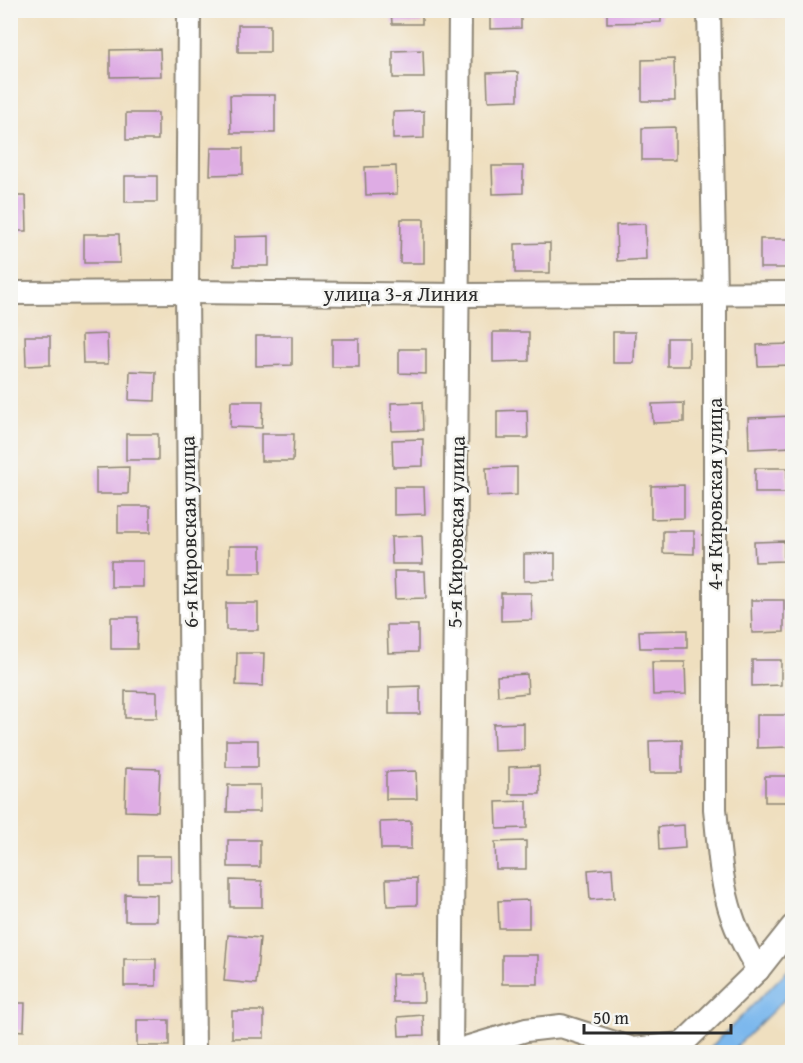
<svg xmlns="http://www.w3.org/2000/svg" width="803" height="1063" viewBox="0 0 803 1063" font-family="'Gentium Book Plus',serif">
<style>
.water{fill:#7bb8ed;stroke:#53728c;stroke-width:1.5}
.building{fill:#deace4}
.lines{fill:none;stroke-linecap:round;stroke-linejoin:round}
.minor-casing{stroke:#8d8575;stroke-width:26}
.minor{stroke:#fff;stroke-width:22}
.labels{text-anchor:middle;stroke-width:5;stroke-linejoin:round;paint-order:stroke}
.street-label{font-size:21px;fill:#2b2b2b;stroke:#f6f6f2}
</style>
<rect width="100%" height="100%" fill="#f6f6f2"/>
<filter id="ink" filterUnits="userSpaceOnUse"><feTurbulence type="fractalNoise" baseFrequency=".0167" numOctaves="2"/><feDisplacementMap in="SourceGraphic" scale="12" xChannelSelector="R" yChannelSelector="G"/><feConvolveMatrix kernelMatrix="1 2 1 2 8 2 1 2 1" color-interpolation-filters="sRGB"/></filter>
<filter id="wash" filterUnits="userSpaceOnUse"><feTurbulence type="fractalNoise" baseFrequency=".008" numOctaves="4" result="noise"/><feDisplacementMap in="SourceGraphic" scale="24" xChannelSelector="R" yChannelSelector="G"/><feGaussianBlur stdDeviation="1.35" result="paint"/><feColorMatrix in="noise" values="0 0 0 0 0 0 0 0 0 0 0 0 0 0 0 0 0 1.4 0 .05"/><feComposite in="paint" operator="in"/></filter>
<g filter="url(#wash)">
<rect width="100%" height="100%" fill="#efdfbf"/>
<path class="water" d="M792 966V992L731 1052H706Z"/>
<g id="blocks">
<g class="building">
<path d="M391 10H422V24H392Z"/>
<path d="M490 10H521V28L490 29Z"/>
<path d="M607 10H661V22L607 23Z"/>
<path d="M756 10H789V17H757Z"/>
<rect x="238" y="25" width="32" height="27"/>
<path d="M160 49 161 76 110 77V50Z"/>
<path d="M423 50 424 78H393V51Z"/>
<path d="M674 59 675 101H642V60Z"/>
<path d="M518 72V100L488 101 487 73Z"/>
<path d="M230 95H275V133H231Z"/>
<path d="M424 111V138L393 139V112Z"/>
<rect x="126" y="113" width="32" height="27"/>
<path d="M675 127V160H642V128Z"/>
<path d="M211 148H243V174L210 175Z"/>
<path d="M396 166 397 194 366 195 365 167Z"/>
<path d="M492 166H523V193L493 194Z"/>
<rect x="125" y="176" width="32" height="26"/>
<path d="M10 196H26L27 231H10Z"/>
<path d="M401 219H424V263H400Z"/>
<path d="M645 224 646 259 617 261 616 225Z"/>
<path d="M84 234H119L120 263H84Z"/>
<path d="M269 236V266H234V237Z"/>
<rect x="760" y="239" width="32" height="29"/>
<path d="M550 243V273H515V244Z"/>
<path d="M493 332H529V361L493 362Z"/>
<path d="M613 332H635L634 363H613Z"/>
<path d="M107 334 108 364H83L82 335Z"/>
<path d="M25 336H50V365L26 366Z"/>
<path d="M256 336H292V365L256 366Z"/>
<rect x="667" y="338" width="22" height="28"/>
<rect x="332" y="339" width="27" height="28"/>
<path d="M792 344V365L758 366 757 345Z"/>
<path d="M399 349H426V374L399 373Z"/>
<path d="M130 371 156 372 155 401 129 400Z"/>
<path d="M231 401H263L262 428 230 427Z"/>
<path d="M422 402 423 430 392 431 391 403Z"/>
<path d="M684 403V422L653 423 652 404Z"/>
<path d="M527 410 528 438H497V411Z"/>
<path d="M792 416V447L749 449 748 418Z"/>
<rect x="126" y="434" width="32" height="26"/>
<path d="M261 434H294L293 461H261Z"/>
<path d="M423 439V466L393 467 392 440Z"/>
<path d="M129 467 128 494H96V468Z"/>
<path d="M517 467V495L487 496 486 468Z"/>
<rect x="755" y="468" width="32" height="25"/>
<path d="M684 485V518L651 519V486Z"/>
<path d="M394 487H424L425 514 394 515Z"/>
<rect x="118" y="506" width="32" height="27"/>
<path d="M663 531H694V554L663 553Z"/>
<path d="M422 536 423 564H392L391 537Z"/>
<path d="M784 541V561L755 562 754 542Z"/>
<rect x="229" y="546" width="32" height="27"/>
<path d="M555 553V580L524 581V554Z"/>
<rect x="111" y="561" width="32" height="26"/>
<path d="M394 571H425L426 598 395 599Z"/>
<path d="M501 593H531L532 620 501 621Z"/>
<path d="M751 600H784V632L752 633Z"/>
<rect x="226" y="603" width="32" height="27"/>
<path d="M111 617H138L137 649H111Z"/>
<path d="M387 625H418V652L388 653Z"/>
<path d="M687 630V648H640L639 631Z"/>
<path d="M237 653H264L263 686 236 685Z"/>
<path d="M752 660H781V685L752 686Z"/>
<path d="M652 662H685L686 694 653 695Z"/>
<path d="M527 674 528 693 498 696 497 676Z"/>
<path d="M420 686V714H389V687Z"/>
<path d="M125 691 157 692V718H125Z"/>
<path d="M757 715H790V747L757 748Z"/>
<path d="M524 723V750L494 751 493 724Z"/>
<rect x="226" y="740" width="32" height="27"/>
<path d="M682 740V773H650L649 741Z"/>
<path d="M539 766 540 794H509V767Z"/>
<path d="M126 768 160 769 158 812 125 811Z"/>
<path d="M416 771 417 799H386V772Z"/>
<rect x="765" y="776" width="27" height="26"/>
<path d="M228 785H260V812H227Z"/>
<path d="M527 801V828L497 829 496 802Z"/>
<path d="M411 821V849H381L380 822Z"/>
<path d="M684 825 685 848 659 850 658 827Z"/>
<rect x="228" y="840" width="32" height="27"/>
<path d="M526 841V869H496L495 842Z"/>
<rect x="138" y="856" width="33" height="26"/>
<path d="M612 868 614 898 590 900 588 870Z"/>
<path d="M417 878V905L387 906 386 879Z"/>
<path d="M230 880 262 881V907H230Z"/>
<path d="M125 894 157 895V921H125Z"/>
<path d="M529 900V928H499L498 901Z"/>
<path d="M228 935 260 938 256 984 224 981Z"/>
<rect x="502" y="955" width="36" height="29"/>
<rect x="124" y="959" width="32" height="27"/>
<path d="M392 974H423L424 1002H393Z"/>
<path d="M10 1003H25L24 1031 10 1030Z"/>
<rect x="232" y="1011" width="32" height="27"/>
<path d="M423 1015 424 1035 399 1036 398 1017Z"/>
<rect x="137" y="1020" width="32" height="26"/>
</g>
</g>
</g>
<g filter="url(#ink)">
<use href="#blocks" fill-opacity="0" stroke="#8d8575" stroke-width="1.5"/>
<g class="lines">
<g class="minor-casing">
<g id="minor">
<path d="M189 10 187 292 194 1052"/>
<path d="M709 10 715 293V809C719 845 720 881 732 916 738 935 748 953 758 970"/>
<path d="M10 293 187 292 458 295 792 293"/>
<path d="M451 1052 460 10"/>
<path d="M452 1052 526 1030 561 1026 633 1049 682 1044"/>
<path d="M674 1052 758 970 792 927"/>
</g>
</g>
<use href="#minor" class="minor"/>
</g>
</g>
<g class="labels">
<g class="street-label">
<text x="401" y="301">улица 3-я Линия</text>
<text transform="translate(715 494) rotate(-90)" y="7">4-я Кировская улица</text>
<text transform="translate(189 532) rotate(-91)" y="7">6-я Кировская улица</text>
<text transform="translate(456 532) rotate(-89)" y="7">5-я Кировская улица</text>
</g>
</g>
<rect width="803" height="1063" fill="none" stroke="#f6f6f2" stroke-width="36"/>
<path d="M584 1024v9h147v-9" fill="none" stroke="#2b2b2b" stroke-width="3"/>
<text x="593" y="1024" font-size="18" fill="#2b2b2b" stroke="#f6f6f2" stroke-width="4.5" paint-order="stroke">50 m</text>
</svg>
